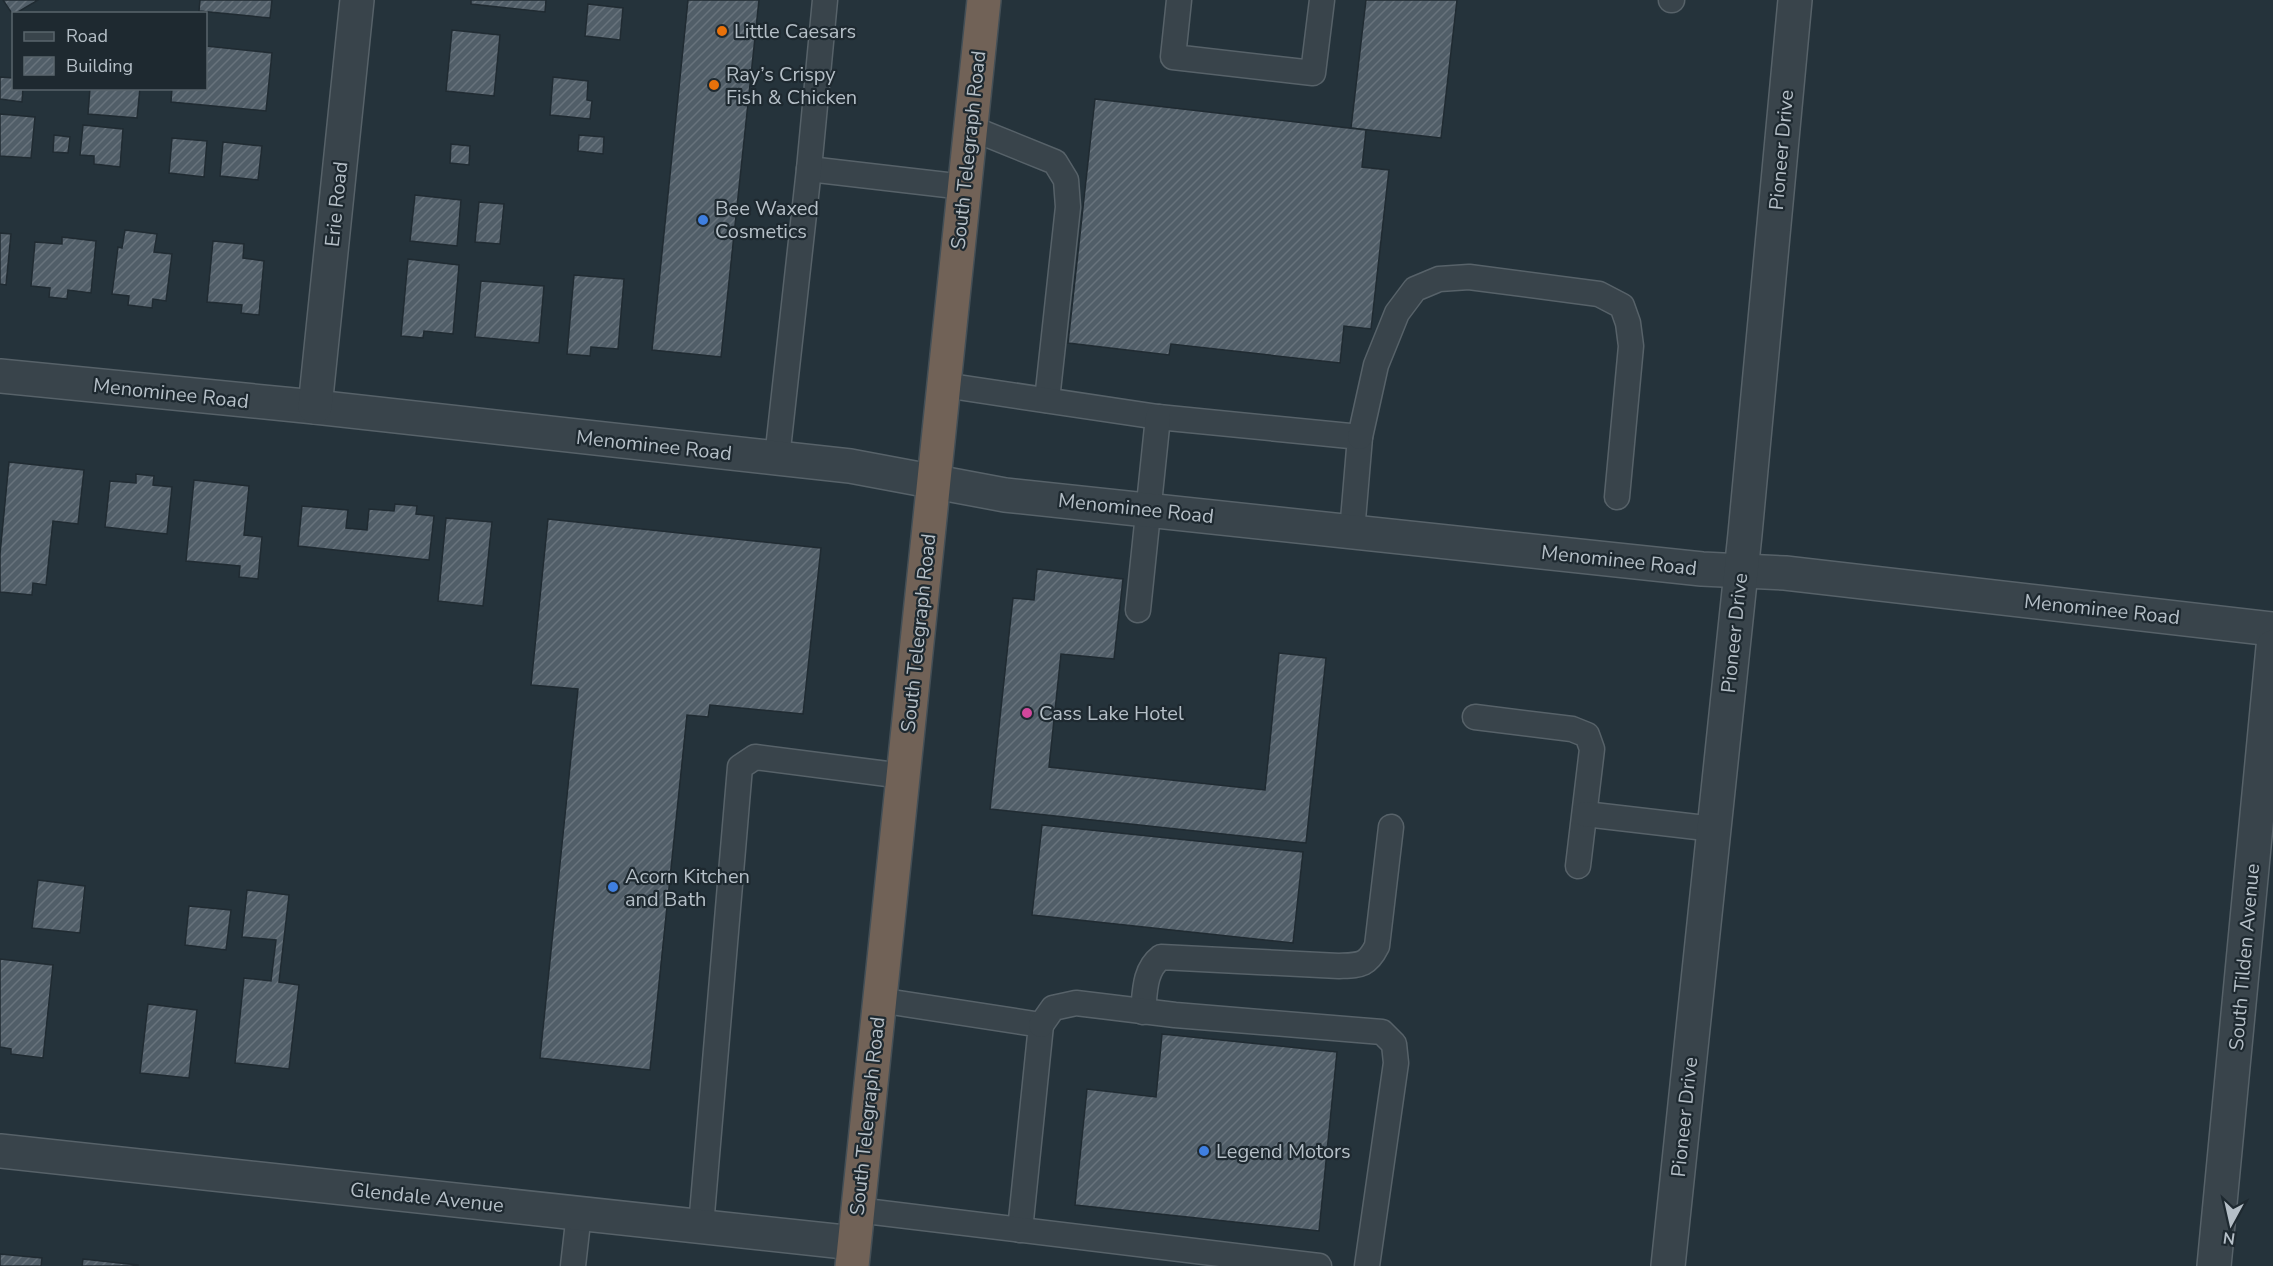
<svg xmlns="http://www.w3.org/2000/svg" width="2273" height="1266" viewBox="0 0 2273 1266" font-family="'Nunito Sans',sans-serif">
<style>
.building{fill:url(#building-hatch);stroke:#202b32;stroke-width:1.5}
.lines{fill:none;stroke-linecap:round;stroke-linejoin:round}
.lane-casing{stroke:#576269;stroke-width:27}
.street-casing{stroke:#576269;stroke-width:36}
.highway-casing{stroke:#444f56;stroke-width:36}
.lane{stroke:#39444b;stroke-width:24}
.street{stroke:#39444b;stroke-width:33}
.highway{stroke:#716257;stroke-width:33}
.food-dot{fill:#e8710a;stroke:#1e2930;stroke-width:2}
.shop-dot{fill:#3f7fe0;stroke:#1e2930;stroke-width:2}
.hotel-dot{fill:#d1479c;stroke:#1e2930;stroke-width:2}
.labels{text-anchor:middle;stroke-width:4.5;stroke-linejoin:round;paint-order:stroke}
.poi-label{font-size:20px;fill:#b5bfc7;stroke:#1e2930;text-anchor:start}
.street-label{font-size:20px;fill:#b5bfc7;stroke:#1e2930}
</style>
<defs>
<pattern id="building-hatch" width="6" height="6" patternUnits="userSpaceOnUse" patternTransform="scale(1.5)"><rect width="6" height="6" fill="#515e68"/><path d="M-1 1l2-2M0 6l6-6M5 7l2-2" fill="none" stroke="#68737c"/></pattern>
</defs>
<rect width="100%" height="100%" fill="#25333b"/>
<g class="building">
<path d="M3 0H38L13 15Z"/>
<path d="M200 0H272L270 18 199 11Z"/>
<path d="M471 0H546L545 12 471 4Z"/>
<path d="M688 0H759L721 357 652 350Z"/>
<path d="M1366 0H1457L1441 138 1351 128Z"/>
<path d="M588 4 623 8 620 40 585 36Z"/>
<path d="M452 30 500 35 494 96 446 91Z"/>
<path d="M206 46 272 53 266 111 171 102 172 88H206Z"/>
<path d="M0 77 14 78V88H23L22 102 0 99Z"/>
<path d="M553 77 588 81 587 100 592 101 590 119 550 115Z"/>
<path d="M90 88H140L137 118 88 114Z"/>
<path d="M1095 99 1366 130 1362 167 1389 170 1371 329 1344 326 1340 363 1171 344 1169 355 1068 343Z"/>
<path d="M0 114 35 117 31 158 0 156Z"/>
<path d="M83 125 123 129 120 167 94 164V156L80 155Z"/>
<path d="M54 135 70 137 68 153 53 152Z"/>
<path d="M579 135 604 137 603 154 578 151Z"/>
<path d="M172 138 207 141 204 177 169 173Z"/>
<path d="M223 142 262 146 258 180 220 176Z"/>
<path d="M451 144 470 146 469 165 450 163Z"/>
<path d="M415 195 461 200 457 246 410 241Z"/>
<path d="M479 202 504 204 500 244 475 242Z"/>
<path d="M125 230 157 234 154 252 172 254 166 301 153 299 152 308 128 305 129 296 112 294 118 247 122 248Z"/>
<path d="M0 233 11 234 6 285 0 284Z"/>
<path d="M62 237 96 241 91 293 68 290 67 299 49 297 50 288 31 286 35 242 62 244Z"/>
<path d="M213 241 244 244 243 258 264 261 259 315 241 313 242 305 207 302Z"/>
<path d="M408 259 459 265 453 334 424 331 423 338 401 336Z"/>
<path d="M574 275 624 279 618 349 591 347 590 356 567 354Z"/>
<path d="M481 281 544 286 539 343 475 337Z"/>
<path d="M9 462 84 470 78 524 53 521 46 585 33 583 32 595 0 592V554Z"/>
<path d="M136 474 154 476 153 485 172 487 167 534 105 527 110 481 136 483Z"/>
<path d="M194 480 249 486 244 535 262 537 258 579 239 577 240 566 186 561Z"/>
<path d="M395 504 417 506 416 514 434 516 429 560 298 546 302 506 348 510 346 528 367 530 369 509 394 511Z"/>
<path d="M446 518 492 522 483 606 438 601Z"/>
<path d="M548 519 821 548 803 714 710 705 708 717 687 715 650 1070 540 1058 578 689 531 685Z"/>
<path d="M1037 569 1123 579 1114 659 1061 654 1049 767 1265 790 1279 653 1326 658 1306 843 990 809 1013 598 1034 600Z"/>
<path d="M1042 825 1303 852 1293 943 1032 915Z"/>
<path d="M38 880 85 886 80 933 32 928Z"/>
<path d="M247 890 289 895 279 982 299 985 289 1069 235 1063 244 978 271 981 276 940 242 937Z"/>
<path d="M189 906 231 910 226 950 185 945Z"/>
<path d="M0 959 53 965 43 1058 11 1054V1049L0 1047Z"/>
<path d="M148 1004 197 1010 189 1078 140 1073Z"/>
<path d="M1162 1034 1337 1052 1319 1231 1075 1205 1087 1089 1156 1097Z"/>
<path d="M0 1254 42 1258 41 1266H0Z"/>
<path d="M83 1259 138 1265V1266H82Z"/>
</g>
<g class="lines">
<g class="lane-casing">
<g id="lane">
<path d="M1179 0 1173 57 1313 73 1322 0"/>
<path d="M1671 0H1672"/>
<path d="M971 128 1055 162 1066 180 1068 207 1047 400"/>
<path d="M809 169 964 187"/>
<path d="M944 385 1158 417 1360 437 1352 532"/>
<path d="M1360 437 1376 365 1397 313 1415 289 1439 279 1469 277 1599 294 1622 306 1628 323 1631 346 1617 497"/>
<path d="M777 458 809 169 825 0"/>
<path d="M1138 610 1158 417"/>
<path d="M1475 717 1572 729 1587 735 1592 749 1578 866"/>
<path d="M1585 814 1714 829"/>
<path d="M879 1000 1041 1025 1020 1230"/>
<path d="M1143 1012C1145 992 1144 970 1161 957L1339 966C1360 965 1367 966 1377 946L1391 827"/>
<path d="M1041 1025 1053 1008 1076 1003 1175 1015 1382 1032 1394 1044 1396 1063 1367 1266"/>
<path d="M857 1210 1319 1266"/>
<path d="M701 1226 740 767 755 757 903 776"/>
<path d="M573 1266 579 1213"/>
</g>
</g>
<g class="street-casing">
<g id="street">
<path d="M0 376 315 407 777 458 850 466 1005 495 1702 569 1785 573 2273 629"/>
<path d="M315 407 357 0"/>
<path d="M0 1151 854 1243"/>
<path d="M1668 1266 1745 534 1795 0"/>
<path d="M2214 1266 2273 647"/>
</g>
</g>
<g class="highway-casing">
<path id="highway" d="M852 1266 984 0"/>
</g>
<use href="#lane" class="lane"/>
<use href="#street" class="street"/>
<use href="#highway" class="highway"/>
</g>
<g class="food-dot">
<circle cx="722" cy="31" r="6"/>
<circle cx="714" cy="85" r="6"/>
</g>
<g class="shop-dot">
<circle cx="703" cy="220" r="6"/>
<circle cx="613" cy="887" r="6"/>
<circle cx="1204" cy="1151" r="6"/>
</g>
<circle class="hotel-dot" cx="1027" cy="713" r="6"/>
<g class="labels">
<g class="poi-label">
<text x="734" y="38">Little Caesars</text>
<text x="726" y="81">Ray’s Crispy<tspan x="726" dy="23">Fish &amp; Chicken</tspan></text>
<text x="715" y="215">Bee Waxed<tspan x="715" dy="23">Cosmetics</tspan></text>
<text x="1039" y="720">Cass Lake Hotel</text>
<text x="625" y="883">Acorn Kitchen<tspan x="625" dy="23">and Bath</tspan></text>
<text x="1216" y="1158">Legend Motors</text>
</g>
<g class="street-label">
<text transform="translate(968 150) rotate(-84)" y="7">South Telegraph Road</text>
<text transform="translate(1781 150) rotate(-85)" y="7">Pioneer Drive</text>
<text transform="translate(336 204) rotate(-84)" y="7">Erie Road</text>
<text transform="translate(171 393) rotate(6)" y="7">Menominee Road</text>
<text transform="translate(654 445) rotate(6)" y="7">Menominee Road</text>
<text transform="translate(1136 508) rotate(6)" y="7">Menominee Road</text>
<text transform="translate(1619 560) rotate(6)" y="7">Menominee Road</text>
<text transform="translate(2102 609) rotate(6)" y="7">Menominee Road</text>
<text transform="translate(918 633) rotate(-84)" y="7">South Telegraph Road</text>
<text transform="translate(1734 633) rotate(-84)" y="7">Pioneer Drive</text>
<text transform="translate(2244 957) rotate(-85)" y="7">South Tilden Avenue</text>
<text transform="translate(867 1116) rotate(-84)" y="7">South Telegraph Road</text>
<text transform="translate(1684 1117) rotate(-84)" y="7">Pioneer Drive</text>
<text transform="translate(427 1197) rotate(6)" y="7">Glendale Avenue</text>
</g>
</g>
<rect x="12" y="12" width="195" height="78" fill="#1e2930" stroke="#5a656c" stroke-width="1.5"/>
<rect x="24" y="32" width="30" height="9" fill="#39444b" stroke="#5a656c" stroke-width="1.5"/>
<text x="66" y="42" font-size="18" fill="#b5bfc7">Road</text>
<rect x="24" y="57" width="30" height="18" fill="url(#building-hatch)" stroke="#5a656c" stroke-width="1.5"/>
<text x="66" y="72" font-size="18" fill="#b5bfc7">Building</text>
<g transform="translate(2231 1224) rotate(188)" stroke="#1e2930" stroke-width="4.5" paint-order="stroke">
<path d="M0-4.5L10 22L0 15L-10 22Z" fill="#b5bfc7"/>
<text y="-9" font-size="16" font-weight="bold" text-anchor="middle" fill="#b5bfc7">N</text>
</g>
</svg>
